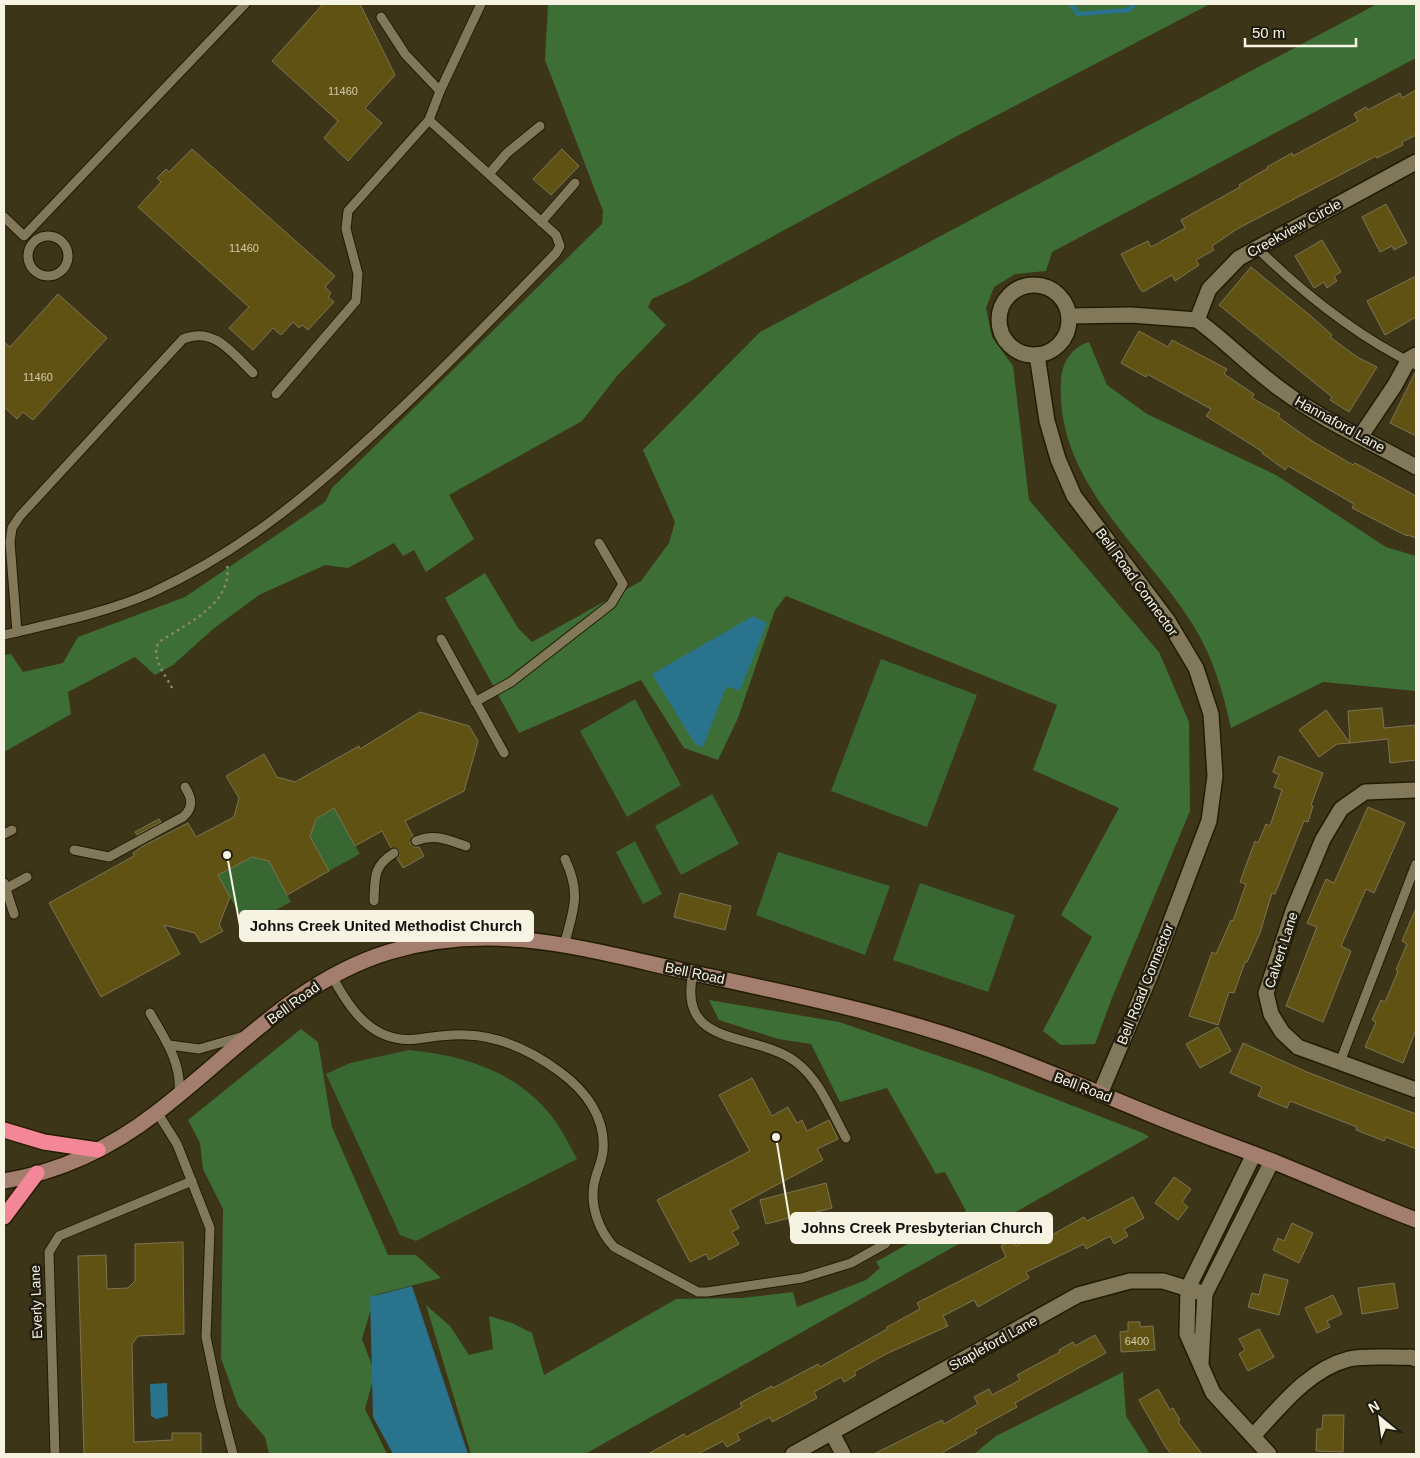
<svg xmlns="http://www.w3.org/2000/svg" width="1420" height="1458" viewBox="0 0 1420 1458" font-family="Helvetica,sans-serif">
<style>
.green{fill:#386731}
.forest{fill:#3d6e35}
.water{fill:#2a738d}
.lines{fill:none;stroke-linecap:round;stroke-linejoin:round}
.stream{stroke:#2a738d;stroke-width:4.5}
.building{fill:#605212;stroke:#7c7456}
.lane-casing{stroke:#231c01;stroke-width:11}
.street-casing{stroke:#231c01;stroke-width:18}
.secondary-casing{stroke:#231c01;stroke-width:18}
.highway-casing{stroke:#231c01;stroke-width:18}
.path{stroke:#8d8770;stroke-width:2.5;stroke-dasharray:2.5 4;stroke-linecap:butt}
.lane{stroke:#81795a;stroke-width:9}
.street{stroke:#81795a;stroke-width:15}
.secondary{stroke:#a37d6d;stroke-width:15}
.highway{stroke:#f38798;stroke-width:15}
.labels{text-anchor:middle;stroke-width:5;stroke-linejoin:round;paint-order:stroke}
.number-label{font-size:11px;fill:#d1cbae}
.street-label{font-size:14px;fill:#f7f3e2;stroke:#201d10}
.leader{fill:none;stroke:#f7f3e2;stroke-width:2}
.callout-dot{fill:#f7f3e2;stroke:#201d10;stroke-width:2}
.callout{fill:#f7f3e2;stroke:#f7f3e2;stroke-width:2}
.callout-label{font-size:15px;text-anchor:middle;font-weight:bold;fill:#111}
</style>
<rect width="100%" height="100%" fill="#3c3518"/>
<g class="green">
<path d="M881 659 977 695 927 827 831 791Z"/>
<path d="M635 699 681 785 627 817 580 731Z"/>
<path d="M712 794 739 844 681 875 655 826Z"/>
<path d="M334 808 360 854 329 871 310 837 316 819Z"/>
<path d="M635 841 662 894 643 904 616 852Z"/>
<path d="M778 852 890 886 865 955 756 915Z"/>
<path d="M252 857 269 861 291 902 246 926 218 875Z"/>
<path d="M920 883 1015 915 988 992 893 960Z"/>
<path d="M409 1050C467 1055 525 1075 558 1125 565 1136 571 1148 577 1159L416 1241 400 1235 326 1074 350 1063Z"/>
</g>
<g class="forest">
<path d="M548 4H1210L959 135 689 282 652 299 648 307 666 325 617 376 582 421 449 495 474 539 426 572 414 550 403 556 394 543 348 568 325 565 259 595 213 629 173 665 155 675 135 657 68 692 71 714 4 752V655L11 654 23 672 63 663 78 637 185 597 325 502 332 488 602 224 603 211 545 60Z"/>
<path d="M1377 4H1416V58L1052 252 1046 271 1015 274 994 287 986 308 992 337 1013 366 1029 500 1159 652 1189 722 1190 811 1112 998 1095 1044 1061 1045 1043 1031 1092 937 1061 915 1119 808 1033 770 1057 705 786 596 775 610 738 718 718 760 684 748 641 680 519 733 445 598 485 573 518 628 532 642 641 581 669 543 675 522 643 450 760 332Z"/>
<path d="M1089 342 1107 385 1147 414 1276 475 1386 547 1416 556V691L1323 682 1231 728C1223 692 1213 657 1193 625 1145 547 1055 483 1061 381 1062 363 1071 347 1089 342Z"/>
<path d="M709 1000 839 1022 983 1071 1143 1133 1149 1137 585 1454H471L426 1305 450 1326 469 1355 493 1349 489 1316 512 1323 532 1333 544 1375 676 1299 742 1298 793 1292 797 1307 866 1280 880 1268 876 1262 966 1211 945 1172 936 1174 887 1088 840 1102 811 1044 778 1039 719 1020Z"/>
<path d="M301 1029 318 1042 332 1127 388 1255H416L441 1278 375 1295 362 1339 375 1373 365 1409 387 1454H269L265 1437 238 1406 221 1358 223 1209 203 1169 200 1143 188 1120Z"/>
<path d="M1123 1372 1126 1416 1150 1454H974L996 1436Z"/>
</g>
<g class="water">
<path d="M753 616 767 623 740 690 726 687 703 747 695 744 652 674Z"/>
<path d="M412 1286 468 1454H393L373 1417 370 1297Z"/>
<path d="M167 1383 168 1416 156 1419 151 1416 150 1384Z"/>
</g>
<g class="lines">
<path class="stream" d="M1071 4 1078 14 1129 10 1134 4"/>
</g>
<g class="building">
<path d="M323 4H360L395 75 365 108 382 123 348 161 324 138 338 121 272 61Z"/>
<path d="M1416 90V135L1402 142 1403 145 1377 158 1376 156 1237 229 1212 246 1214 250 1196 260 1199 265 1175 281 1172 275 1143 292 1140 289 1121 254 1148 241 1151 247 1185 228 1181 220 1240 187 1239 185 1268 168 1267 167 1292 153 1293 156 1358 121 1354 114 1366 107 1368 110 1400 93 1402 98Z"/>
<path d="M192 149 335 276 325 287 331 293 328 297 334 302 308 330 302 325 299 328 293 322 281 335 273 328 253 350 229 328 249 307 138 207 161 182 157 178 166 169 169 172Z"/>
<path d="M562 149 579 166 551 195 533 179Z"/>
<path d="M1386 204 1407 243 1394 250 1392 246 1380 252 1362 217Z"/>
<path d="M1322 240 1341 272 1334 276 1337 281 1327 288 1324 282 1314 288 1295 256Z"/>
<path d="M1251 267 1312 317 1332 335 1330 337 1357 357 1377 367 1349 412 1330 400 1332 397 1219 305Z"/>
<path d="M1416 276V317L1385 335 1367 301Z"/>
<path d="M58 294 107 338 33 420 23 412 17 419 4 407V342L10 347Z"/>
<path d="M1139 331 1168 347 1172 340 1227 369 1224 374 1254 394 1252 398 1280 414 1278 417 1312 441 1353 465 1355 463 1416 496V538L1408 535 1407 536 1352 508 1354 504 1288 466 1285 470 1262 453 1263 452 1206 416 1211 409 1147 374 1146 377 1121 363Z"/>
<path d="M1416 371V436L1390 423Z"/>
<path d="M1382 708 1384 728 1415 725 1416 760 1390 763 1388 739 1350 743 1348 711Z"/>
<path d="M1326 710 1350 743 1337 744 1319 757 1299 730Z"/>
<path d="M420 712 469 726 478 741 464 791 405 821 413 836 410 844 414 847H419L424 856 403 868 397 858 400 855 399 850 391 848 382 831 355 846 334 808 316 819 310 837 329 871 287 895 269 861 252 857 218 875 230 897 219 925 223 931 201 943 195 933 164 925 180 954 101 997 49 903 134 856 133 853 143 846 188 823 196 837 234 817 239 798 226 776 264 754 277 777 295 782 359 746 360 749Z"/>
<path d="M1279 756 1323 773 1311 805 1313 806 1308 822 1304 821 1275 894 1272 893 1260 933 1247 962H1245L1234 993 1229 992 1218 1025 1189 1016 1212 952 1216 954 1231 920 1233 921 1246 884 1240 882 1255 841 1258 843 1266 824 1270 826 1282 790 1274 787 1279 775 1273 772Z"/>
<path d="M1368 807 1405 823 1374 893 1366 889 1341 946 1351 951 1323 1022 1286 1006 1317 927 1307 923 1326 879 1334 883Z"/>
<path d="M159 819 161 822 137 835 135 832Z"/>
<path d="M680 893 731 906 725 930 674 917Z"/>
<path d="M1416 908V1030L1403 1063 1365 1047 1376 1022 1372 1020 1381 1000 1385 1002 1398 971 1396 970 1407 944 1402 941Z"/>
<path d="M1218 1027 1231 1051 1200 1068 1186 1044Z"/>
<path d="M1243 1043 1307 1072 1416 1114V1149L1386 1137 1384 1141 1356 1130 1357 1127 1290 1101 1287 1108 1258 1096 1262 1087 1230 1073Z"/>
<path d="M752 1078 772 1116 788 1107 797 1123 802 1120 807 1131 829 1120 838 1139 817 1149 823 1160 730 1210 739 1228 732 1232 739 1244 709 1260 706 1254 690 1262 657 1200 750 1151 719 1095Z"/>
<path d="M1174 1177 1191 1189 1182 1202 1188 1207 1178 1220 1155 1203Z"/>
<path d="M826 1183 832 1208 805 1215 807 1223 792 1227 789 1218 766 1224 760 1200Z"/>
<path d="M1133 1197 1144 1218 1124 1229 1128 1236 1114 1244 1110 1236 1086 1249 1084 1244 1026 1272 1029 1278 978 1307 974 1300 943 1316 948 1326 886 1354 854 1372 856 1375 844 1382 841 1377 814 1392 817 1398 772 1422 770 1417 737 1434 740 1440 727 1447 723 1441 698 1454H648L684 1434 686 1437 742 1407 740 1403 772 1386 773 1388 818 1364 820 1367 887 1329V1327L920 1309 917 1303 1006 1257 1001 1246 1013 1240 1016 1246 1038 1234 1041 1241 1084 1217 1087 1221Z"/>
<path d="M1292 1223 1313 1233 1299 1263 1273 1250 1278 1238 1284 1241Z"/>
<path d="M183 1242 184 1334 138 1336 132 1344 134 1442 172 1440V1433H201V1454H84L78 1256 106 1255 107 1289 128 1288 135 1281V1244Z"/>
<path d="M1264 1274 1288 1280 1279 1315 1248 1307 1252 1293 1259 1295Z"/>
<path d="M1394 1283 1398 1308 1362 1314 1358 1288Z"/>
<path d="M1333 1295 1342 1314 1327 1321 1330 1327 1317 1333 1305 1308Z"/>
<path d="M1128 1322H1140V1327L1153 1326 1155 1350 1121 1352 1120 1332 1128 1331Z"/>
<path d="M1259 1329 1274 1357 1248 1371 1239 1354 1245 1350 1239 1339Z"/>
<path d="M1095 1335 1106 1353 1015 1403 1017 1407 975 1430 977 1433 940 1454H874L942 1420 944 1424 978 1404 974 1397 989 1389 992 1395 1020 1380 1017 1375 1060 1352 1059 1350 1073 1342 1075 1346Z"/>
<path d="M1158 1389 1170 1410 1173 1408 1180 1420 1178 1422 1202 1454H1171L1165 1446 1139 1400Z"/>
<path d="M1323 1415H1344L1343 1452 1316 1451 1317 1429H1322Z"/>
</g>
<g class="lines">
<g class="lane-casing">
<g id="lane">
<path d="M381 17 405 54 440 91"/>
<path d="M429 120 440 91 481 4"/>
<path d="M489 174 507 153 540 126"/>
<path d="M4 217 24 236 245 4"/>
<path d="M541 222 575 183"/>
<circle cx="48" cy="256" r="20"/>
<path d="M1256 247C1304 294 1356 336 1416 365"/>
<path d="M17 632 10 542 12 528 20 516 183 339C214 326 232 353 253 373"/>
<path d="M4 635C54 623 106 613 153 592 240 552 307 496 376 432 438 375 497 314 556 253L560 246 556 235 429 120 348 211 346 229 358 274 356 301 276 394"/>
<path d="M441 639 504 753"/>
<path d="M475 702 511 682 611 604 623 584 599 543"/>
<path d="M4 834 12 830"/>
<path d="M416 841C434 833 448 840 466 846"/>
<path d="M74 850 109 857 183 817C194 807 192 798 185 787"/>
<path d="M4 883 14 914"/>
<path d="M5 889 27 877"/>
<path d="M374 901C375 878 373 866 394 853"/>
<path d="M564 946C573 910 582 895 565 859"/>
<path d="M693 973C676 1049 755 1031 796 1062 820 1080 832 1113 846 1138"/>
<path d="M332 976C350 1010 373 1044 417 1039 433 1037 449 1034 466 1035 500 1036 533 1052 560 1072 586 1091 606 1118 603 1151 602 1162 596 1173 594 1184 590 1206 599 1231 614 1247L698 1292H707L802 1278 851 1263 885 1244 890 1238 893 1221"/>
<path d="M150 1013C165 1039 182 1063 179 1094"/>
<path d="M169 1045 199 1049 244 1036"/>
<path d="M1340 1062 1416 864"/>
<path d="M157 1112 177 1144 210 1228 206 1337 220 1404 233 1454"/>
<path d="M55 1454 49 1252 59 1236 192 1181"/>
</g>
</g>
<g class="street-casing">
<g id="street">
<circle cx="1034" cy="320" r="35"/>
<path d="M1069 316 1131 315 1197 320"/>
<path d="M1197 320 1209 289 1239 258 1416 162"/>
<path d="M1197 320C1227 342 1252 369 1283 391 1324 421 1371 442 1416 467"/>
<path d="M1037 355 1047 421 1058 459 1074 496 1168 621 1196 668 1211 714 1215 776 1209 821 1150 976 1100 1094"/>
<path d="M1360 437 1395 385 1409 359 1416 355"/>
<path d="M1416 790 1365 792 1341 809 1323 839 1293 911 1266 993 1271 1014 1282 1032 1298 1047 1416 1090"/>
<path d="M1254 1154 1188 1288 1187 1334 1213 1393 1269 1454"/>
<path d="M1201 1363 1205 1294 1272 1161"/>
<path d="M832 1433 843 1454"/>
<path d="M1253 1436C1280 1407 1309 1369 1349 1359 1366 1355 1393 1358 1411 1357L1416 1359"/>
<path d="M793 1454 1078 1295 1130 1281H1163L1205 1294"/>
</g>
</g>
<g class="secondary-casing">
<path id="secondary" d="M4 1181C60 1172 112 1147 156 1113 231 1056 296 980 389 952 494 921 581 948 684 971 781 992 879 1011 974 1044 1032 1064 1088 1089 1145 1112 1185 1129 1226 1143 1267 1159 1317 1179 1366 1201 1416 1220"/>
</g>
<g class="highway-casing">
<g id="highway">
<path d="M4 1130 44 1142 98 1150"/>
<path d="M4 1217 37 1173"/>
</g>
</g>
<path class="path" d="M172 688C165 674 150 657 159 642 186 624 233 604 227 565"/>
<use href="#lane" class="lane"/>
<use href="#street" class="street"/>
<use href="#secondary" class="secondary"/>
<use href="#highway" class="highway"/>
</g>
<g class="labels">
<g class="number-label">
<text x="343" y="95">11460</text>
<text x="244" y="252">11460</text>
<text x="38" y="381">11460</text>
<text x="1137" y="1345">6400</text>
</g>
<g class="street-label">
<text transform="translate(1294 228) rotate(-29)" y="5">Creekview Circle</text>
<text transform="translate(1340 424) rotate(29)" y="5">Hannaford Lane</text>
<text transform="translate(1137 582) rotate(54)" y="5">Bell Road Connector</text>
<text transform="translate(1281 950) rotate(-72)" y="5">Calvert Lane</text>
<text transform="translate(695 973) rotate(12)" y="5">Bell Road</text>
<text transform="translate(1145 984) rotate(-68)" y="5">Bell Road Connector</text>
<text transform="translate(293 1003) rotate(-36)" y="5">Bell Road</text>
<text transform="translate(1083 1087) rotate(21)" y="5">Bell Road</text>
<text transform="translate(36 1302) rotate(-92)" y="5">Everly Lane</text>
<text transform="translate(993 1343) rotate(-29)" y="5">Stapleford Lane</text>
</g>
</g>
<path class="leader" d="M227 855L240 926M776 1137L791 1228"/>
<g class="callout-dot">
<circle cx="227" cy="855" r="5"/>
<circle cx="776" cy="1137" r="5"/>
</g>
<g class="callout">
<rect x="240" y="911" width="293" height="30" rx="5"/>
<rect x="791" y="1213" width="261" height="30" rx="5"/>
</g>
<g class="callout-label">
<text x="386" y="931">Johns Creek United Methodist Church</text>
<text x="922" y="1233">Johns Creek Presbyterian Church</text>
</g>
<rect width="1420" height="1458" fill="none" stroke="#f7f3e2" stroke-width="10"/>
<g transform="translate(1380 1418) rotate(331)" stroke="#201d10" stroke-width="4" paint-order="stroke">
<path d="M0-4L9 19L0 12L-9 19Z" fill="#f7f3e2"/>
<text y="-8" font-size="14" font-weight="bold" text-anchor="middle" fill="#f7f3e2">N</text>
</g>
<path d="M1245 38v8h111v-8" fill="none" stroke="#f7f3e2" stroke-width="2.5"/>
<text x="1252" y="38" font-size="15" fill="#f7f3e2" stroke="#201d10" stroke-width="4" paint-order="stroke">50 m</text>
</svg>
